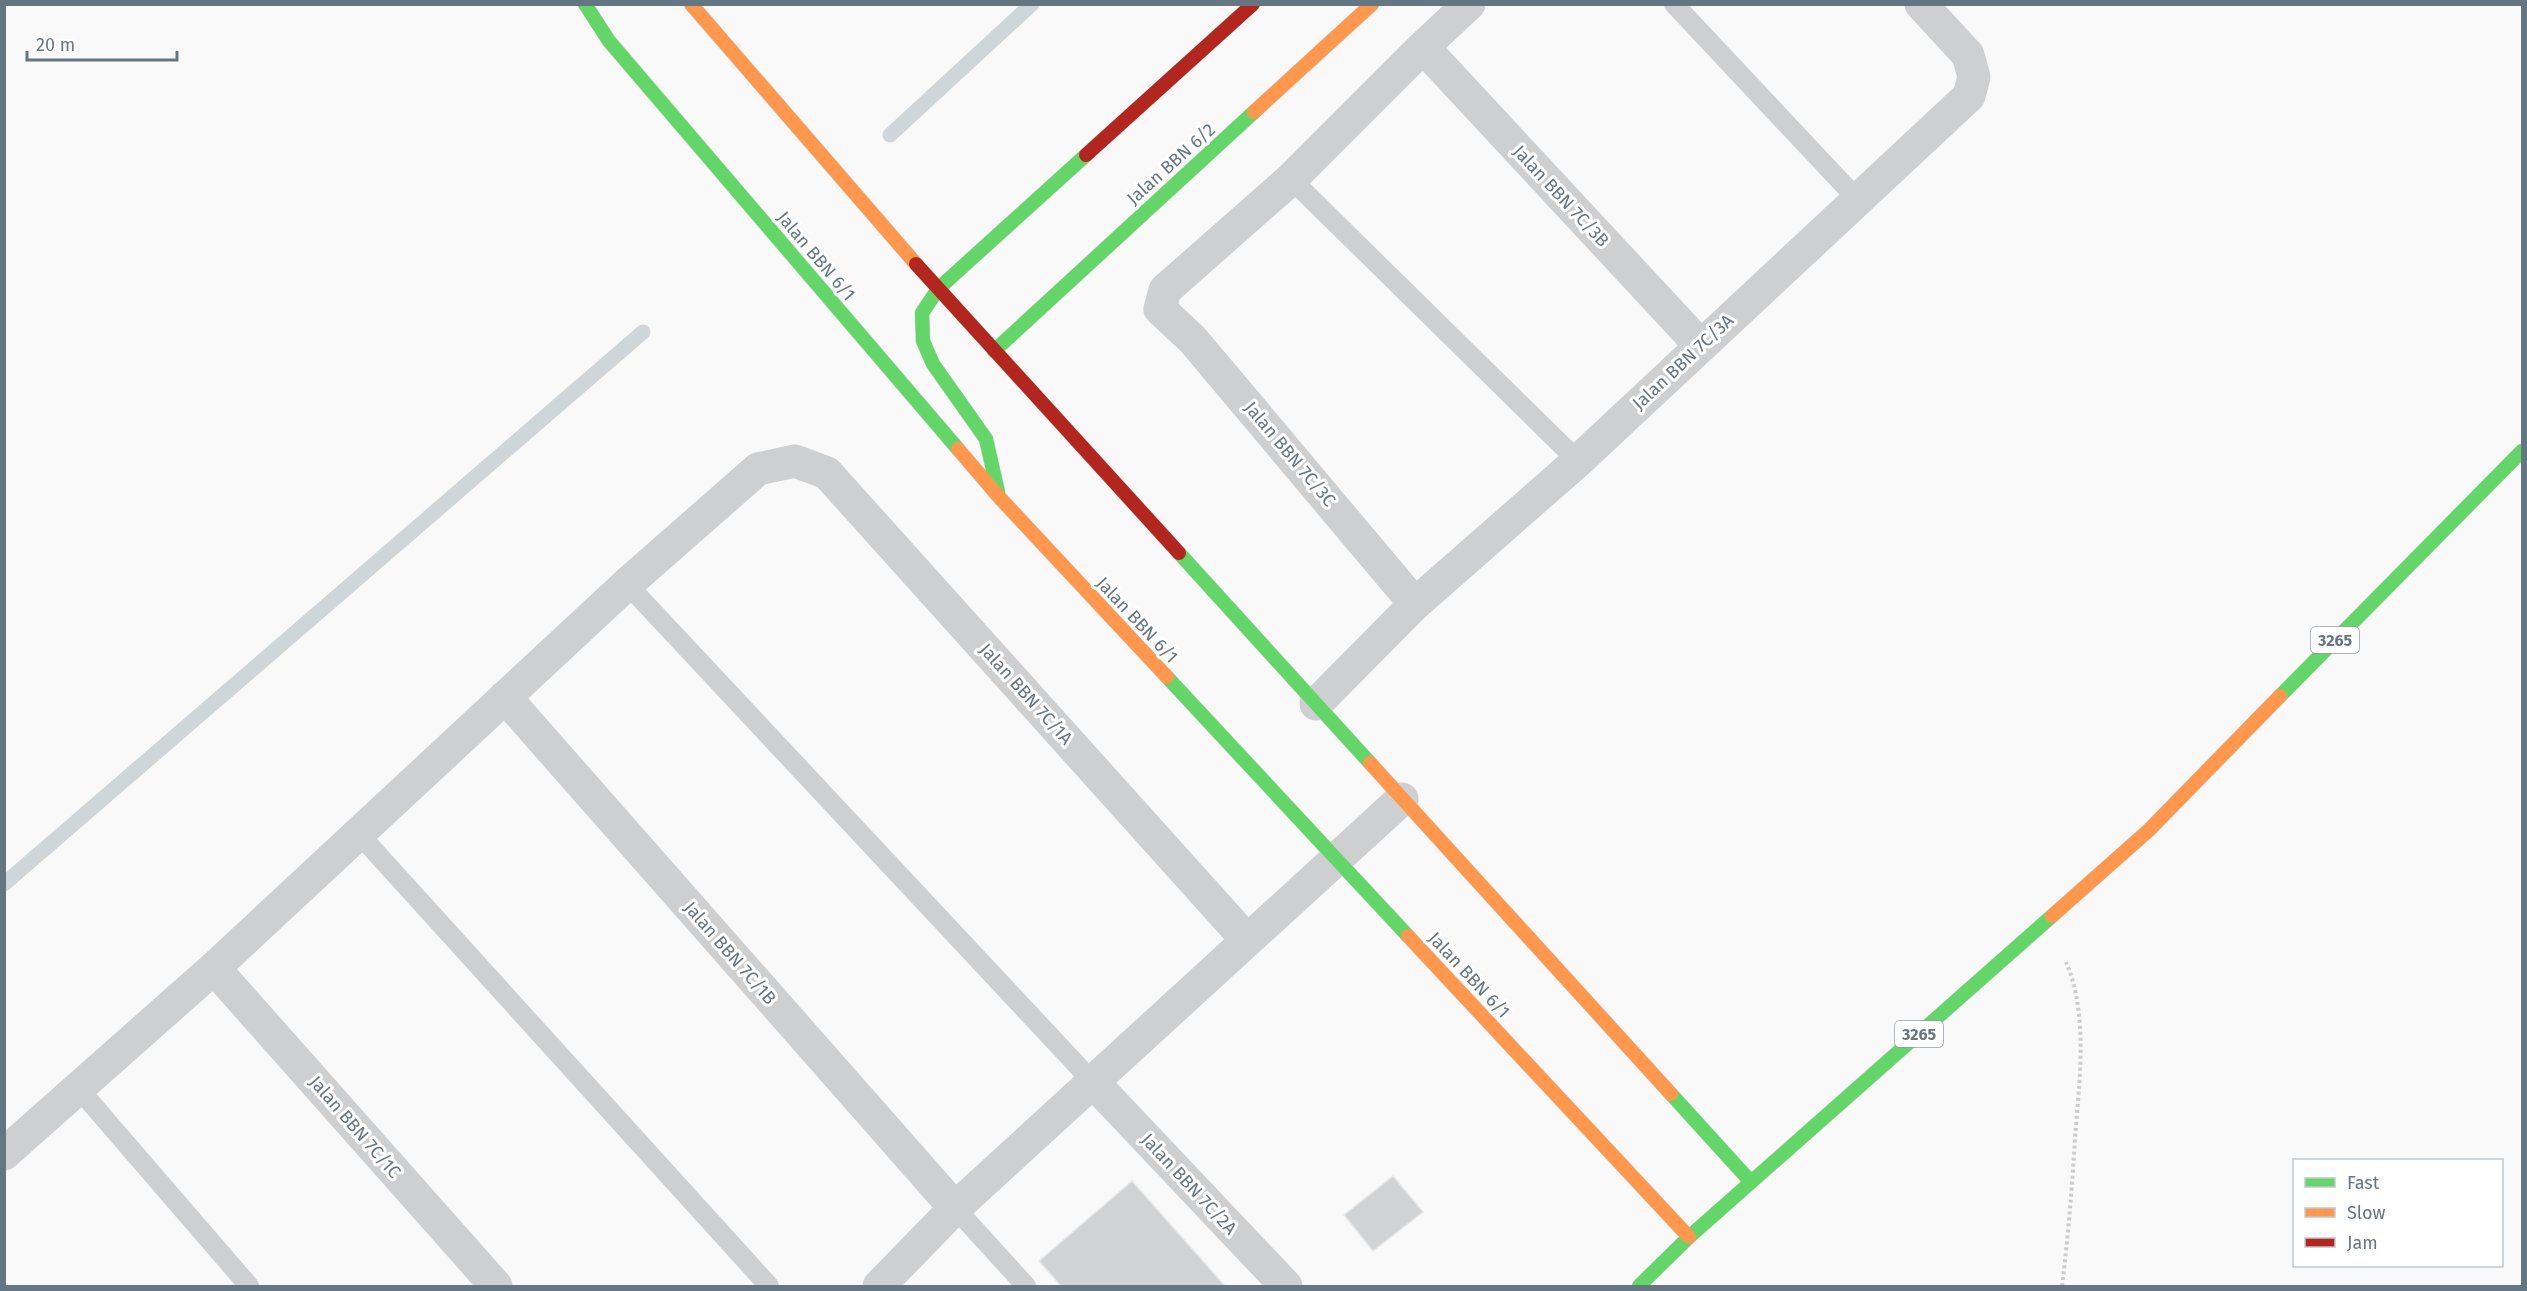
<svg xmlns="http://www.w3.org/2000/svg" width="2527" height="1291" viewBox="0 0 2527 1291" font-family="'Fira Sans',sans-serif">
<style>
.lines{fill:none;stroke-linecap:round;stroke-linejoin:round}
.stream{stroke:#ced6d9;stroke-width:15}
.building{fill:#d0d2d3;stroke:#e8e8e8;stroke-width:1.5}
.fast-casing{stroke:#d5d6d7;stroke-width:15}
.slow-casing{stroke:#d5d6d7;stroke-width:15}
.jam-casing{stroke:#d5d6d7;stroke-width:15}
.path{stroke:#cbcccd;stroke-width:4;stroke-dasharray:3 3;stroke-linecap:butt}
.lane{stroke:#cecfd0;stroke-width:20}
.street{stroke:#cecfd0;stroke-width:33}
.fast{stroke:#63d668;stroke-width:14}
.slow{stroke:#ff974d;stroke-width:14}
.jam{stroke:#b3261e;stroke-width:14}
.labels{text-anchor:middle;stroke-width:6;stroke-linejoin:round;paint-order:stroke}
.shield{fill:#fff;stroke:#939fa8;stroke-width:1.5}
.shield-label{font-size:16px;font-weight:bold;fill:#657683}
.street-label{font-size:18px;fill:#657683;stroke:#fff}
</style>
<rect width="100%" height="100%" fill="#f9f9f9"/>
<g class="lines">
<g class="stream">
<path d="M890 135 1032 4"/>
<path d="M4 884 643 332"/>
</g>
</g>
<g class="building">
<path d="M1393 1176 1423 1212 1373 1251 1344 1215Z"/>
<path d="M1132 1181 1225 1286H1061L1039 1261Z"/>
</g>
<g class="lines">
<g class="fast-casing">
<g id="fast">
<path d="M585 4 609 41 958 449"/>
<path d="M994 351 1254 112"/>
<path d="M998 492 986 439 933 364 923 341 922 313 938 289 1086 155"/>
<path d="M1179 553 1370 763"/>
<path d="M1167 677 1408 936"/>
<path d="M2280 696 2522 451"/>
<path d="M1671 1094 1751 1182"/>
<path d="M1639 1286 1689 1237 2052 916"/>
</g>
</g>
<g class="slow-casing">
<g id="slow">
<path d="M691 4 916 264"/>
<path d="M1254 112 1372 4"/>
<path d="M958 449 999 497 1167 677"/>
<path d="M1370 763 1671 1094"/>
<path d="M2052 916 2149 830 2280 696"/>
<path d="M1408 936 1689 1237"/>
</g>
</g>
<g class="jam-casing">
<g id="jam">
<path d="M1086 155 1253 4"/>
<path d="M916 264 1179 553"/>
</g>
</g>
<path class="path" d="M2062 1286C2068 1238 2072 1189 2075 1139 2079 1081 2089 1016 2066 962"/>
<g class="lane">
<path d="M1674 4 1859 201"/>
<path d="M1291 179 1578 461"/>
<path d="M627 584 1092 1081"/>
<path d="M359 834 769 1286"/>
<path d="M79 1089 249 1286"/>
<path d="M955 1208 1026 1286"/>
</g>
<g class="street">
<path d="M1423 47 1700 345"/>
<path d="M1415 604 1193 340 1160 309 1165 290 1291 179 1423 47 1469 4"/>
<path d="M505 697 955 1208"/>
<path d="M1316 704 1415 604 1578 461 1969 96 1974 77 1968 55 1921 4"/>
<path d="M214 968 496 1286"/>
<path d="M1092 1081 1286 1286"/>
<path d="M4 1154 214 968 627 584 758 469 795 461 827 473 1247 940"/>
<path d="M879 1286 955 1208 1402 799"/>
</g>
<use href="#fast" class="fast"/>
<use href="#slow" class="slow"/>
<use href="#jam" class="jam"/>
</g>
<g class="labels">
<g class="shield">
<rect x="2311" y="627" width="48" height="26" rx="4.5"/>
<rect x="1895" y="1021" width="48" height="26" rx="4.5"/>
</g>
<g class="shield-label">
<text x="2335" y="646">3265</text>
<text x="1919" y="1040">3265</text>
</g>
<g class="street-label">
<text transform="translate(1171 164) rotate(-42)" y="6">Jalan BBN 6/2</text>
<text transform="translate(1561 196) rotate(47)" y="6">Jalan BBN 7C/3B</text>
<text transform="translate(816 256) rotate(50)" y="6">Jalan BBN 6/1</text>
<text transform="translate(1683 362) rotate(-43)" y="6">Jalan BBN 7C/3A</text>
<text transform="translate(1290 454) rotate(50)" y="6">Jalan BBN 7C/3C</text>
<text transform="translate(1137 620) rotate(47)" y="6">Jalan BBN 6/1</text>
<text transform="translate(1026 694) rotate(48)" y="6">Jalan BBN 7C/1A</text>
<text transform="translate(730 953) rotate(49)" y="6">Jalan BBN 7C/1B</text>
<text transform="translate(1469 975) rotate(47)" y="6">Jalan BBN 6/1</text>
<text transform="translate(355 1127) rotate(49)" y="6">Jalan BBN 7C/1C</text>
<text transform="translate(1189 1184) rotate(47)" y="6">Jalan BBN 7C/2A</text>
</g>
</g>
<rect width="2527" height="1291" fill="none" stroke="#657683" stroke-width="12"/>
<rect x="2293" y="1159" width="210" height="108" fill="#ffffff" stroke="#c1c8cd" stroke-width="1.5"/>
<rect x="2305" y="1178" width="30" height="9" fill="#63d668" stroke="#c1c8cd" stroke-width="1.5"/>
<text x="2347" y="1189" font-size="18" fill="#657683">Fast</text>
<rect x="2305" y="1208" width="30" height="9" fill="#ff974d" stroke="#c1c8cd" stroke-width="1.5"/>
<text x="2347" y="1219" font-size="18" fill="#657683">Slow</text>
<rect x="2305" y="1238" width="30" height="9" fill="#b3261e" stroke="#c1c8cd" stroke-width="1.5"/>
<text x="2347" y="1249" font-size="18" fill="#657683">Jam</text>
<path d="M27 51v9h150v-9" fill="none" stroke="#657683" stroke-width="3"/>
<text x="36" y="51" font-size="18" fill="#657683" stroke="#ffffff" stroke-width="4.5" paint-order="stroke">20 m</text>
</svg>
